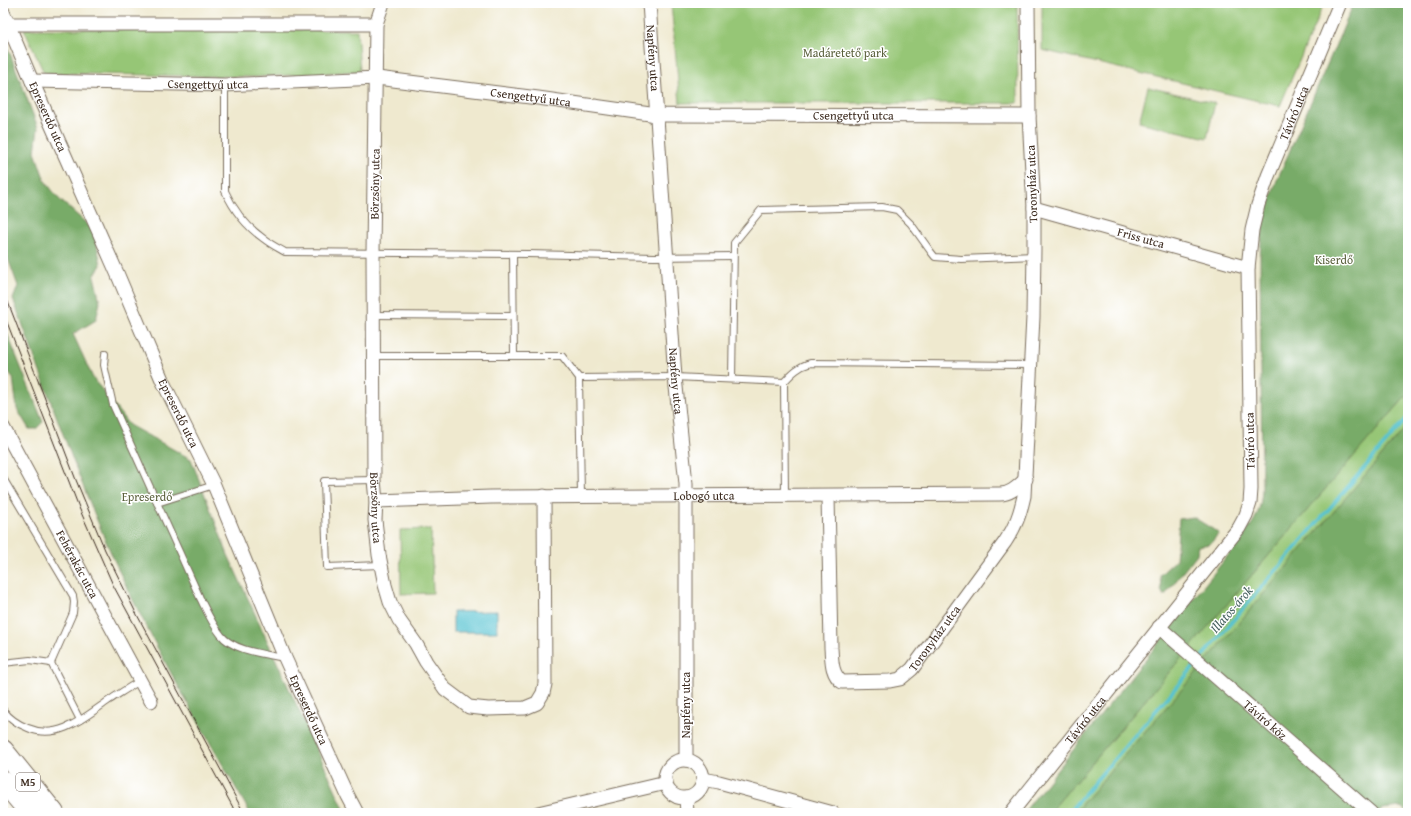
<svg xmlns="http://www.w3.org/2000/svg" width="1411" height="816" viewBox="0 0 1411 816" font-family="'Gentium Book Plus',serif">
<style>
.green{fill:#96c676;stroke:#68784a}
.forest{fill:#78ab67;stroke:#5a6a42}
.water{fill:#57c3d1;stroke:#497678}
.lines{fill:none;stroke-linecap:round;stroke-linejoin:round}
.stream{stroke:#57c3d1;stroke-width:3.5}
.lane-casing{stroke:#7a6d5c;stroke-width:8}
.street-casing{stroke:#7a6d5c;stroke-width:15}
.primary-casing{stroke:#7a6d5c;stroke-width:22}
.lane{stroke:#fff;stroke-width:6}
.street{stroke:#fff;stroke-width:13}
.primary{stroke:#fff;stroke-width:20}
.tram{stroke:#3b2a1e;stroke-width:1}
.labels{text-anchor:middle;stroke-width:3;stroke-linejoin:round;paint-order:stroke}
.shield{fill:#fff;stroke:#766a62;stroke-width:1}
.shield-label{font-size:11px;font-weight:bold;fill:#3b2a1e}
.park-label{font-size:12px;fill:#5b613d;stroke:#fff}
.street-label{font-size:12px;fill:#3b2a1e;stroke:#fff}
.water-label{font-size:13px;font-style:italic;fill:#45605d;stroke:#fff}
</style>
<rect width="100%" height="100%" fill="#fff"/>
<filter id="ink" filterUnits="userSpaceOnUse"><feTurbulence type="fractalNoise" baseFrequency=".025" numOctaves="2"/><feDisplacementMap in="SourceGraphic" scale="8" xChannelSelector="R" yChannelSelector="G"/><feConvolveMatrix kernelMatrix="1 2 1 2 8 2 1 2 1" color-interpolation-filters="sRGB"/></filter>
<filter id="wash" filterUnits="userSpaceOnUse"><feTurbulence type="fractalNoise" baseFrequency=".012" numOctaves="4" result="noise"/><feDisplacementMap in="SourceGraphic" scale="16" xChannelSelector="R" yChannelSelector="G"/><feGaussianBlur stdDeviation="0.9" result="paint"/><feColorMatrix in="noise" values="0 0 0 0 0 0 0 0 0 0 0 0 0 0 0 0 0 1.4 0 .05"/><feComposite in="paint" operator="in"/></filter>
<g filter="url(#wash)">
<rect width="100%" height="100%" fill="#efe9cf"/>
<g class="green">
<path d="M671 3H1017L1018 103H680Z"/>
<path d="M1042 3H1324L1280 106 1042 50Z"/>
<path d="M24 29 357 30 360 71 255 77 44 73Z"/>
<path d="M1148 87 1215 103 1207 138 1139 122Z"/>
<path d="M1408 394V425L1190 680 1074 813H1049L1327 487Z"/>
<path d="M431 529 433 593 401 594 400 530Z"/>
</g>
<g class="forest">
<path d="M1354 3H1408V394L1327 487 1049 813H1023L1245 534C1257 517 1261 510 1262 489L1260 258C1261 228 1267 208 1277 180Z"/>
<path d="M3 41 8 48 38 128 35 152 45 181 59 199 94 230 101 265 94 276 100 302 96 320 73 334 93 378 129 425 191 459 228 555 346 813H250C205 733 158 655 119 571 79 483 47 390 13 299L18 286 3 245Z"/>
<path d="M3 323 43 422 36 429H29L17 409 13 378 3 363Z"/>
<path d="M1408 425V812L1402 807 1382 809 1379 813H1074L1190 680Z"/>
<path d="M1193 517 1219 533 1210 544 1198 546 1197 554 1164 596 1161 590 1160 575 1176 560 1179 519Z"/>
</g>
<path class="water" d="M497 611V632H453V612Z"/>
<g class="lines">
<g class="stream">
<path d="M1200 659 1408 417"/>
<path d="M1068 813 1196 664"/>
</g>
</g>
</g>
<g filter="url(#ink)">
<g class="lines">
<g class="lane-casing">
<g id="lane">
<path d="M225 85V191C233 209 247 227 264 239 270 244 278 248 285 252L528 254 654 257 733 256"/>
<path d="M513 254 514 356H562L579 378 675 377 784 382"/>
<path d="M373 315 513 316"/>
<path d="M105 354 104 365 113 405 200 598C206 610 212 624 221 635 233 651 266 654 284 658"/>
<path d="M374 356H514"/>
<path d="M579 378 581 496"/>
<path d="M732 379 734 243 761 210 882 207 897 210 911 224 931 252 935 257 961 259 1034 256"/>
<path d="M784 382C792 373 799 366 811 363L1030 365"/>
<path d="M784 382 785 496"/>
<path d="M3 478 73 596 74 602 73 613 51 663 80 720"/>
<path d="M374 480 324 481 327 567 381 565"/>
<path d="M157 503 214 485"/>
<path d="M3 663 30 660 51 663"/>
<path d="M3 710C10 719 17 724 28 728 58 741 85 717 108 701 119 694 129 687 140 681"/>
</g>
</g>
<g class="street-casing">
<g id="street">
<path id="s1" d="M383 3 376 24 373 253 374 480 376 501 375 520 379 555 385 585 390 602 399 620 416 644 426 662 445 689 469 707 488 709 525 708 537 703 543 693 545 684 544 496"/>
<path id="s2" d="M649 3 675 377 686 484V760"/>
<path id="s3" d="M3 12 32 81 117 273 163 382 214 485 285 658 348 796 357 813"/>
<path d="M9 24H376"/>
<path id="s4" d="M32 81 225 85 377 78 538 98 657 115 1029 116"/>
<path id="s5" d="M1034 208 1248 268"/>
<path id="s6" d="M3 427 151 701"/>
<path id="s7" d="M828 496 831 648C832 660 831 674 842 682L890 681 900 679 912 669 1005 542C1016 526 1020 514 1024 496L1033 317 1034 249V208L1029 116 1028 3"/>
<path id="s8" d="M376 501 491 497 1000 494C1011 494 1018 486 1026 479"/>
<path id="s9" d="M1159 627 1371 813"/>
<circle cx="684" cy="779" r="19"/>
<path d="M703 779 719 782 833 813"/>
<path d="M686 798 687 813"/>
<path d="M538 813 666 783"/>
<path id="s10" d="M1011 813 1239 528 1246 515 1250 503 1251 489 1248 268 1252 230 1258 205 1268 176 1340 3"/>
</g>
</g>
<g class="primary-casing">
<g id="primary">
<path d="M3 750 54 813"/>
<path d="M3 781 30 813"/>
</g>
</g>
<use href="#lane" class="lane"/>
<use href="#street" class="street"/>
<use href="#primary" class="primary"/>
<g class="tram">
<path d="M3 289 76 480 105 550 135 611 244 813"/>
<path d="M3 312 80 510 113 585 236 813"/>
</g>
</g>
</g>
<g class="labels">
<rect class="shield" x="16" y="773" width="24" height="18" rx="3"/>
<g class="shield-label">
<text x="28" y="786">M5</text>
</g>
<g class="park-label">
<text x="845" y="57">Madáretető park</text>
<text x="1334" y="264">Kiserdő</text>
<text x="147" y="501">Epreserdő</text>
</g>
<g class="street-label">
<text dy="4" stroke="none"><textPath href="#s2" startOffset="55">Napfény utca</textPath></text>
<text dy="4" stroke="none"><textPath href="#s4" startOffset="176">Csengettyű utca</textPath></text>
<text dy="4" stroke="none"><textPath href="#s4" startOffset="500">Csengettyű utca</textPath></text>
<text dy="4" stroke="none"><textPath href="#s10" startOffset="790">Távíró utca</textPath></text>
<text dy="4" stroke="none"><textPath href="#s4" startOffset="824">Csengettyű utca</textPath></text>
<text dy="4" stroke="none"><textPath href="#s3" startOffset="114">Epreserdő utca</textPath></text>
<text transform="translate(375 184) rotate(-89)" y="4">Börzsöny utca</text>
<text transform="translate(1032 184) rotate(-92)" y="4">Toronyház utca</text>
<text dy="4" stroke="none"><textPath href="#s5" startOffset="111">Friss utca</textPath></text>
<text dy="4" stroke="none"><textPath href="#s2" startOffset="379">Napfény utca</textPath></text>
<text dy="4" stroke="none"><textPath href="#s3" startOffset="438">Epreserdő utca</textPath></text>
<text transform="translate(1250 441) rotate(-91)" y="4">Távíró utca</text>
<text dy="4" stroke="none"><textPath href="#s8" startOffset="328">Lobogó utca</textPath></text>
<text dy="4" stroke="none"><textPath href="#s1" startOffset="506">Börzsöny utca</textPath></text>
<text dy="4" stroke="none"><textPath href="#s6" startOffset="156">Fehérakác utca</textPath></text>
<text dy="4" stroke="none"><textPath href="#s7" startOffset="301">Toronyház utca</textPath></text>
<text transform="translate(686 705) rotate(-90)" y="4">Napfény utca</text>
<text dy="4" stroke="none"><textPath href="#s3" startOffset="762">Epreserdő utca</textPath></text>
<text dy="4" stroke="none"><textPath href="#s10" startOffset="119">Távíró utca</textPath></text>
<text dy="4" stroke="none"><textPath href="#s9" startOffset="141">Távíró köz</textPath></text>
</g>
<g class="water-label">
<text transform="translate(1231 609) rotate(-49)" y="5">Illatos-árok</text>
</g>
</g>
<rect width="1411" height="816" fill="none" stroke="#fff" stroke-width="16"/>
</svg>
